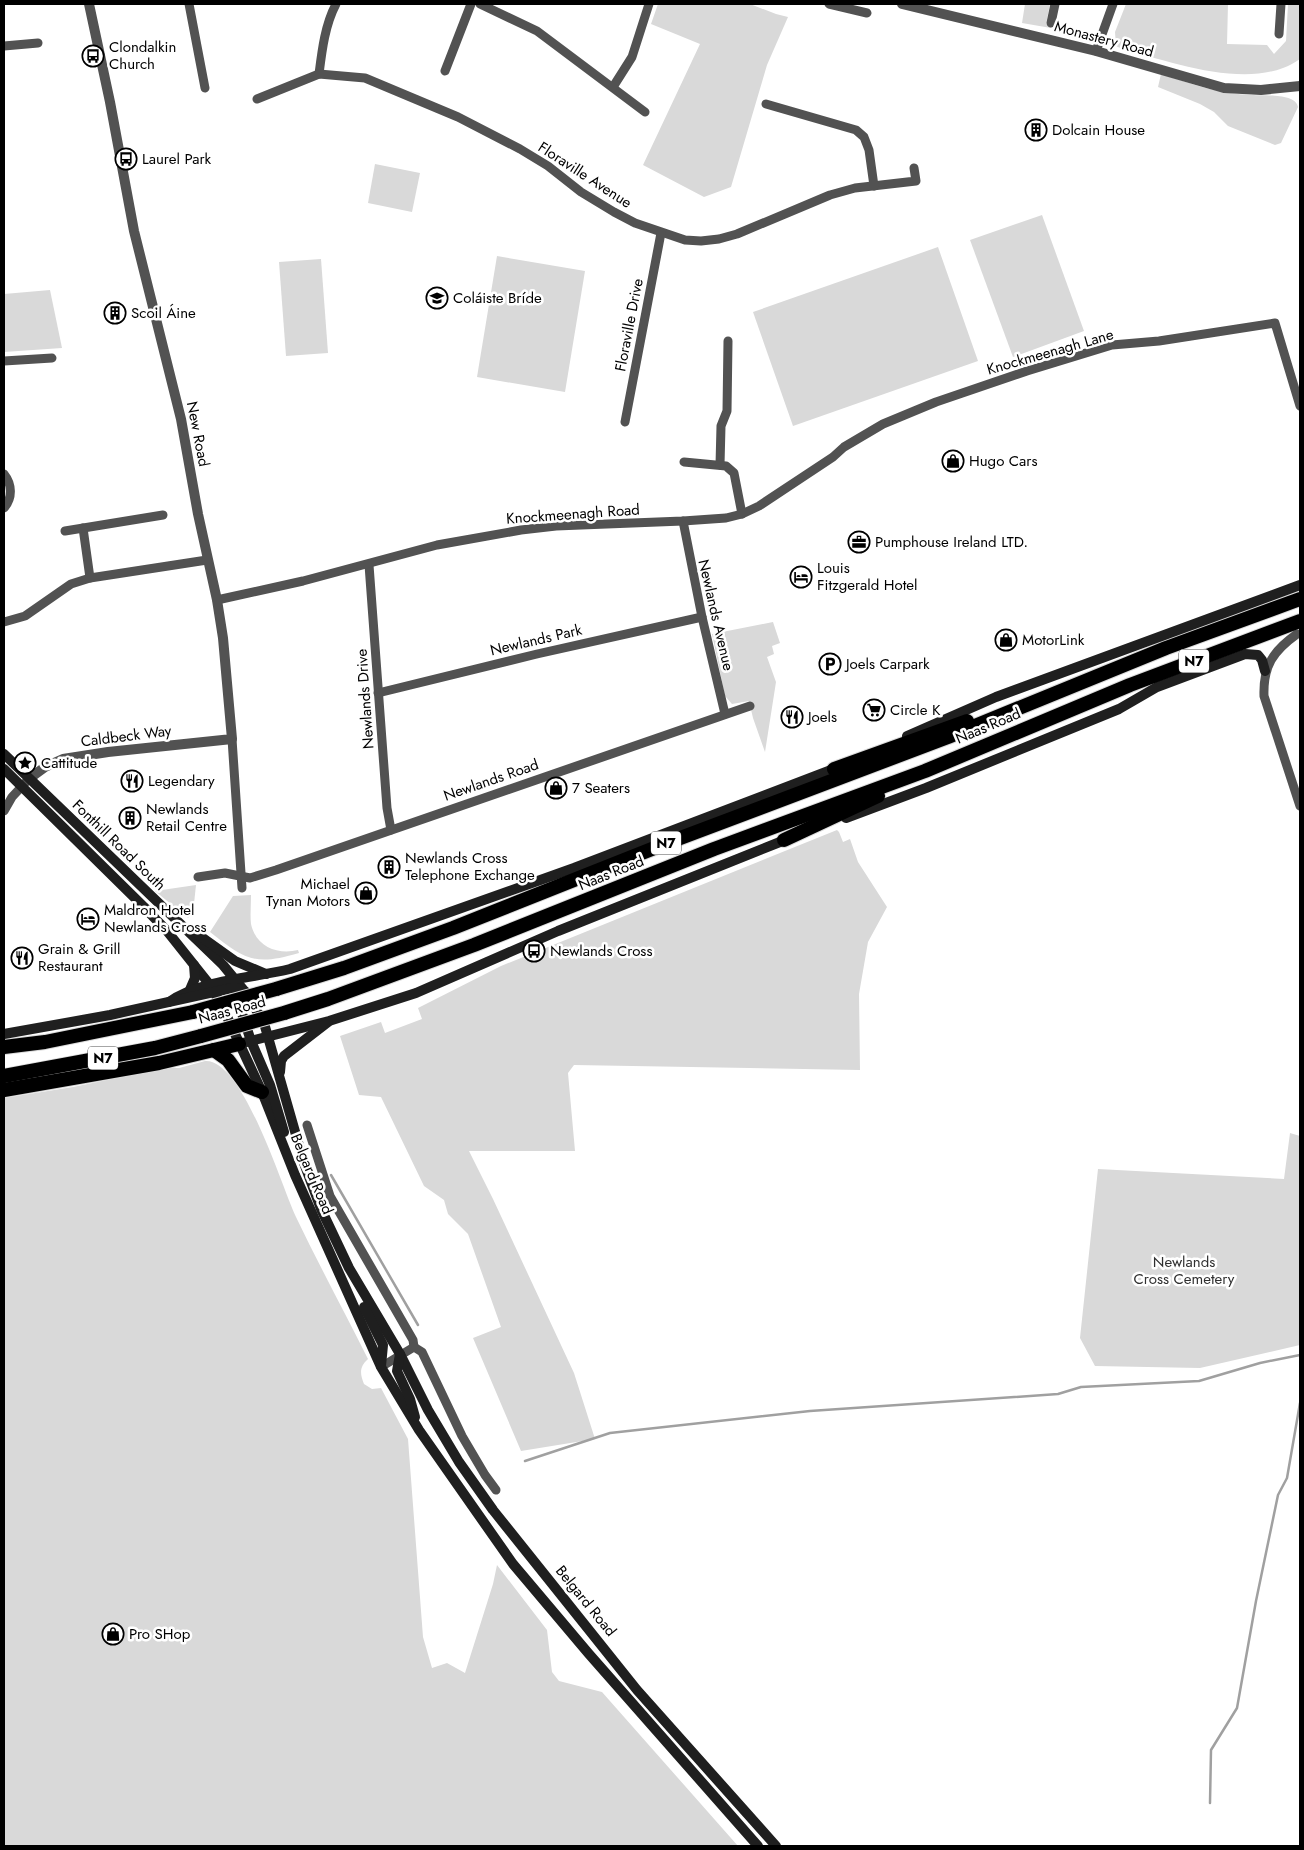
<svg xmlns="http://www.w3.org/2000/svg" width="1304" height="1850" viewBox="0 0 1304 1850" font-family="Jost,sans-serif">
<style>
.green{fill:#d9d9d9}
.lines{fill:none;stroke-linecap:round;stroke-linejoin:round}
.stream{stroke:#a0a0a0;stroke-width:2.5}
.trunk-casing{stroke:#dbdbdb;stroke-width:16}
.minor{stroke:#525252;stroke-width:9}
.tertiary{stroke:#525252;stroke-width:10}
.secondary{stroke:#1f1f1f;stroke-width:10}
.trunk{stroke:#000;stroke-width:14}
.trunk-bridge-casing{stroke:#dbdbdb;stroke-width:16;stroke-linecap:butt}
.trunk-bridge{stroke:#000;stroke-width:14}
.labels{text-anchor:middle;stroke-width:5;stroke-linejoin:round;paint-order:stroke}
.shield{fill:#fff;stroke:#4c4c4c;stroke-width:1}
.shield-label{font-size:14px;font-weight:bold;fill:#000}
.street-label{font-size:15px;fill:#000;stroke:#fff}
.poi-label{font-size:15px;fill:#000;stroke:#fff;text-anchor:start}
.park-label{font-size:15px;fill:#303030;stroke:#fff}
</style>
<rect width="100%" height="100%" fill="#fff"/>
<g class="green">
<path d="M658 4H750L776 14 788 17 767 65 731 187 704 197 643 165 700 44 651 24Z"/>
<path d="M1025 4H1050L1046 24 1051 28 1022 23Z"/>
<path d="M1126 4H1228L1227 44 1267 45 1274 54 1286 41 1288 4H1300V59C1295 62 1289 66 1283 68 1236 86 1167 61 1120 48L1116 46 1115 32Z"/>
<path d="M1161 74C1191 84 1220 94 1252 95 1264 96 1296 93 1298 107L1281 143 1275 145 1228 126 1214 112 1200 104 1158 87Z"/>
<path d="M375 164 420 173 412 212 368 203Z"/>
<path d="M1042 215 1084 331 1013 357 970 240Z"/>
<path d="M938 247 978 361 793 426 753 312Z"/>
<path d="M497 256 585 271 565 392 477 377Z"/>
<path d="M321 259 328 353 286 356 279 262Z"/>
<path d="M50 290 62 348 4 352V294Z"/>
<path d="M773 622 780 643 772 646 774 654 767 657 776 682 765 752 753 718 749 701 732 704 725 696 712 634Z"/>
<path d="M837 830 839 832 843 842 850 839 858 862 887 907 868 942 859 994 860 1070 574 1065 568 1073 575 1151H469L493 1199 574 1373 595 1439 521 1451 473 1338 501 1327 468 1234 448 1214 444 1200 424 1186 381 1097 359 1095 340 1036 381 1022 385 1033 422 1019 418 1008 501 966Z"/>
<path d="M196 885 193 913 188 918 155 891Z"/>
<path d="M251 895C251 905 250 915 251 924 256 947 278 955 298 950L299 953C255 966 245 960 210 932L233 896Z"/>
<path d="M205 1061C243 1058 282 1188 296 1217 319 1265 344 1311 368 1359 359 1367 360 1374 364 1384L372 1389 381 1388 408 1439 423 1637 432 1668 447 1663 465 1673 493 1584 497 1565 547 1630 552 1672 559 1681 602 1692 738 1846H4V1098L73 1087 165 1068H179Z"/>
<path d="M1290 1133 1300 1136V1345L1200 1368 1095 1366 1080 1338 1098 1169 1284 1179Z"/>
</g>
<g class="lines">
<g class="stream">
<path d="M331 1175 418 1325"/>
<path d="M525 1461 610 1433 810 1411 1058 1394 1081 1387 1199 1381 1260 1363 1300 1355"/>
<path d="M1210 1803 1211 1750 1237 1708 1256 1601 1278 1495 1287 1478 1300 1403"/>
</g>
<g class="trunk-casing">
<g id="trunk">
<path d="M834 769 967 721"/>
<path d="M784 840 878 796"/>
<path d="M276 989 344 968 453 928 667 843 948 737 1166 648 1300 599"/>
<path d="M284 1013 328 999 474 945 714 849 925 771 1130 685 1300 621"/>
<path d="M4 1047 45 1042 193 1012"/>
<path d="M214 1050 228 1060 247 1086 262 1092"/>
<path d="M4 1076 155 1048 201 1036"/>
<path d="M4 1090 159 1063 239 1044"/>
</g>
</g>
<g class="minor">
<path d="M189 4 205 88"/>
<path d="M480 4 537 31 645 112"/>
<path d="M829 4 867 13"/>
<path d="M1051 23 1055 4"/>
<path d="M1279 34 1281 4"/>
<path d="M4 46 38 43"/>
<path d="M1096 51 1113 4"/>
<path d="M445 71 471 4"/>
<path d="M319 74C322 50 325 25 336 4"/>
<path d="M613 87 632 57 649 4"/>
<path d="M257 99 319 74 365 78 458 117 520 149 548 166 581 192 614 212 635 223 685 240 701 241 719 239 737 234 830 195 855 188 916 181 914 168"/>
<path d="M766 104 856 130 864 137 869 150 874 186"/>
<path d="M4 361 52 358"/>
<path d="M625 422 661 233"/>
<path d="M684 462 726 466 734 473 742 514"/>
<path d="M720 465 721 426 727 411 728 341"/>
<path d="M4 474C12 484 13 498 4 508"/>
<path d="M683 521 702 617 725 714"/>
<path d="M83 528 90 578"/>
<path d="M65 531 163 515"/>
<path d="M369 565 387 808 391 830"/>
<path d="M217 600 303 581 437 545 521 530 556 526 683 521 726 518 742 514 759 506 833 457 844 447 883 424 936 402 1027 371 1112 345 1159 341 1275 323 1300 406"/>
<path d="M4 622 25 616 71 584 90 578 207 560"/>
<path d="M1297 634C1273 651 1263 666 1264 696L1300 806"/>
<path d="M378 693 537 654 702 617"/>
<path d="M232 739 242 888"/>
<path d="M4 811 12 797 26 782"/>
<path d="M198 877 225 873 250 878 276 870 750 706"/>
<path d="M307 1125 330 1196 413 1340 414 1347"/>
<path d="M381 1367 414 1347 422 1352 462 1436 485 1475 496 1490"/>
</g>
<g class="tertiary">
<path d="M902 4 1096 51 1224 88 1261 90 1300 86"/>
<path d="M30 778 45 767 63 759 108 752 232 739 223 638 217 600 198 514 181 419 134 231 110 102 89 4"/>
</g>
<g class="secondary">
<path d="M907 736 996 697 1300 585"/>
<path d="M4 754 223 965 246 993 264 1023 304 1163 321 1209 349 1268 400 1354 428 1410 459 1462 493 1510 637 1690 776 1846"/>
<path d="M4 769 144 907 167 931 210 985 222 1006 262 1092 295 1175 381 1367 419 1430 513 1564 589 1654 758 1846"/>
<path d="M846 818 926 788 1119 709 1157 687 1245 654 1258 655 1262 660 1265 671"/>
<path d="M193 931 235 961 266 974"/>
<path d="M189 992 195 978 194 965"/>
<path d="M236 995 251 1041 270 1085 284 1132"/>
<path d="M169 1002C201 980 253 978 290 969L574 868 839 767"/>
<path d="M4 1034 110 1015 232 988H237L246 992"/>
<path d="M239 1044 329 1021 416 993 558 931 790 838"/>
<path d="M280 1072 281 1061 284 1056 328 1022"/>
<path d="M364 1307 383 1345 381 1366"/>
<path d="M400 1354 397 1371 410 1399 415 1417"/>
</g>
<use href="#trunk" class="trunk"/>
<g class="trunk-bridge-casing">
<g id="trunk-bridge">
<path d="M193 1012 276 989"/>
<path d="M201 1036 284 1013"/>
</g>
</g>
<use href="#trunk-bridge" class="trunk-bridge"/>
</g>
<defs>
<g id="bus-ring" transform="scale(1.125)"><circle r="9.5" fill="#fff" stroke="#000" stroke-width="1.5"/><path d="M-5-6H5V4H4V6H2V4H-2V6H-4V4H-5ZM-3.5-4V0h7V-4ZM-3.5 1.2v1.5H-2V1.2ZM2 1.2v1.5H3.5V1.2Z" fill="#000"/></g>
<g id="building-ring" transform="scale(1.125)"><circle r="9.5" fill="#fff" stroke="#000" stroke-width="1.5"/><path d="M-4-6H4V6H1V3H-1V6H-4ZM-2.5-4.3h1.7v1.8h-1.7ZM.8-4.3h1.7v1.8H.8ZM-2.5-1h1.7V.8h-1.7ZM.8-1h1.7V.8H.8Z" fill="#000"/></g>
<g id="school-ring" transform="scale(1.125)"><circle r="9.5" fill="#fff" stroke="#000" stroke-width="1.5"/><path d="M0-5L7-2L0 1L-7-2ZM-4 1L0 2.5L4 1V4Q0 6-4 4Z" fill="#000"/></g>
<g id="shop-ring" transform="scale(1.125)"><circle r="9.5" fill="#fff" stroke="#000" stroke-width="1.5"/><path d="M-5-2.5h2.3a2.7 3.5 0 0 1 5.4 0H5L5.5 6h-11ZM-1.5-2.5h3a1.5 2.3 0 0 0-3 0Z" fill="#000"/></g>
<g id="office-ring" transform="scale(1.125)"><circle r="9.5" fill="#fff" stroke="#000" stroke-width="1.5"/><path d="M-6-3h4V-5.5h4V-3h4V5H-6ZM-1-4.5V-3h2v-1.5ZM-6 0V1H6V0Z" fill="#000"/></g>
<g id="hotel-ring" transform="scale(1.125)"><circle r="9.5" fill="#fff" stroke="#000" stroke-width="1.5"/><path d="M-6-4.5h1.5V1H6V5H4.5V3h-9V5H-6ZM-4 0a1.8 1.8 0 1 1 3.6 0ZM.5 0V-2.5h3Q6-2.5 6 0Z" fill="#000"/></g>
<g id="parking-ring" transform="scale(1.125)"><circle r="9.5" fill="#fff" stroke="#000" stroke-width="1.5"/><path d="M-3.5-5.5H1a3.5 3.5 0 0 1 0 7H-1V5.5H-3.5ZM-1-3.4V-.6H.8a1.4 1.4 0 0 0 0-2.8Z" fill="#000"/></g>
<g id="supermarket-ring" transform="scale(1.125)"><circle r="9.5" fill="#fff" stroke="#000" stroke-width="1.5"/><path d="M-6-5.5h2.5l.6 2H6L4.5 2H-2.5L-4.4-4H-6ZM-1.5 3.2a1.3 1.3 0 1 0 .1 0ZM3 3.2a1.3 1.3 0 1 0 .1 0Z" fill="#000"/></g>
<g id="restaurant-ring" transform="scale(1.125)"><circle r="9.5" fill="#fff" stroke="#000" stroke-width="1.5"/><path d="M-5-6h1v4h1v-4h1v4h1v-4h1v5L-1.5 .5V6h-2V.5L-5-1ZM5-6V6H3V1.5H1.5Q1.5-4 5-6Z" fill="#000"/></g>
<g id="sight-ring" transform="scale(1.125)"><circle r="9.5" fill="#fff" stroke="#000" stroke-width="1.5"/><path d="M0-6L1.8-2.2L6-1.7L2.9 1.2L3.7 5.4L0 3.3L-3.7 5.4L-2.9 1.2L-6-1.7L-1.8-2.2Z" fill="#000"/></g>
</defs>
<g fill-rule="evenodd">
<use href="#bus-ring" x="93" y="56"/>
<use href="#building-ring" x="1036" y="130"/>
<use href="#bus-ring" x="126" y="159"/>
<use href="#school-ring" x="437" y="298"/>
<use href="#building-ring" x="115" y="313"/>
<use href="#shop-ring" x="953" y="461"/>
<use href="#office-ring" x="859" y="542"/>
<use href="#hotel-ring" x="801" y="577"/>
<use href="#shop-ring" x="1006" y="640"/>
<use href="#parking-ring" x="830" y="664"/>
<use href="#supermarket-ring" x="874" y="710"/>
<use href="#restaurant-ring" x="792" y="717"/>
<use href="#sight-ring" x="25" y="763"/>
<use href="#restaurant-ring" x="132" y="781"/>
<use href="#shop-ring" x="556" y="788"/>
<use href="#building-ring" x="130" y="818"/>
<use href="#building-ring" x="389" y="867"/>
<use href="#shop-ring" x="366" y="893"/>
<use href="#hotel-ring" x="88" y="919"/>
<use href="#bus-ring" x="534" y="951"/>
<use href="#restaurant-ring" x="22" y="958"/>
<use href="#shop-ring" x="113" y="1634"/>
</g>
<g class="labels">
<g class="shield">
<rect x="1179" y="649.5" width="30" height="23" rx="4"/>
<rect x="651" y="831.5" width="30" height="23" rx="4"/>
<rect x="88" y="1046.5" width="30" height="23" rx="4"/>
</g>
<g class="shield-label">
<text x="1194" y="666">N7</text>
<text x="666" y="848">N7</text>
<text x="103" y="1063">N7</text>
</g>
<g class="street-label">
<text transform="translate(1104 39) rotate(15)" y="5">Monastery Road</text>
<text transform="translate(585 175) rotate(33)" y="5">Floraville Avenue</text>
<text transform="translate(629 325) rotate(-79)" y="5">Floraville Drive</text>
<text transform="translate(1050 352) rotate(-16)" y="5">Knockmeenagh Lane</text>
<text transform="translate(198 434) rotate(79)" y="5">New Road</text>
<text transform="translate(573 514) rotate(-4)" y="5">Knockmeenagh Road</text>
<text transform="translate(716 615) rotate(77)" y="5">Newlands Avenue</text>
<text transform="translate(536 640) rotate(-13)" y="5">Newlands Park</text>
<text transform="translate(365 699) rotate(-94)" y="5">Newlands Drive</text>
<text transform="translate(988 726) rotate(-23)" y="5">Naas Road</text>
<text transform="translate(126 736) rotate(-7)" y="5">Caldbeck Way</text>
<text transform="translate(491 780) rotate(-19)" y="5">Newlands Road</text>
<text transform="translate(119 845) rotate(44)" y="5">Fonthill Road South</text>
<text transform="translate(611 873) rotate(-22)" y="5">Naas Road</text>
<text transform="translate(232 1010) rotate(-15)" y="5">Naas Road</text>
<text transform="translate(312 1174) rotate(67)" y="5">Belgard Road</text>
<text transform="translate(586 1601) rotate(51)" y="5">Belgard Road</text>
</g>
<g class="poi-label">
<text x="109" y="52">Clondalkin<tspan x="109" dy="17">Church</tspan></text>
<text x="1052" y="135">Dolcain House</text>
<text x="142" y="164">Laurel Park</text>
<text x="453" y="303">Coláiste Bríde</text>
<text x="131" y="318">Scoil Áine</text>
<text x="969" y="466">Hugo Cars</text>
<text x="875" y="547">Pumphouse Ireland LTD.</text>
<text x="817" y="573">Louis<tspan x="817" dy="17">Fitzgerald Hotel</tspan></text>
<text x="1022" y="645">MotorLink</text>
<text x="846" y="669">Joels Carpark</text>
<text x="890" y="715">Circle K</text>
<text x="808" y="722">Joels</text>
<text x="41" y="768">Cattitude</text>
<text x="148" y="786">Legendary</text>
<text x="572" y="793">7 Seaters</text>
<text x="146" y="814">Newlands<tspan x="146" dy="17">Retail Centre</tspan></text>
<text x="405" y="863">Newlands Cross<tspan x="405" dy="17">Telephone Exchange</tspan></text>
<text x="350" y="889" text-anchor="end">Michael<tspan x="350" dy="17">Tynan Motors</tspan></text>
<text x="104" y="915">Maldron Hotel<tspan x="104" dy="17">Newlands Cross</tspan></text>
<text x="38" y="954">Grain &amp; Grill<tspan x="38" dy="17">Restaurant</tspan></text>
<text x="550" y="956">Newlands Cross</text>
<text x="129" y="1639">Pro SHop</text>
</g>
<g class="park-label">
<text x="1184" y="1267">Newlands<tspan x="1184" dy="17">Cross Cemetery</tspan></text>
</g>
</g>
<rect width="1304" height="1850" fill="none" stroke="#000000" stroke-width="10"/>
</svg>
